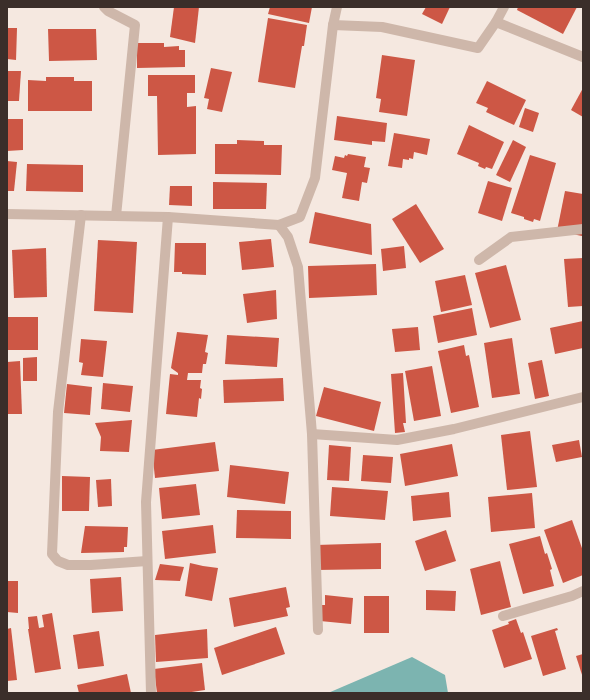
<svg xmlns="http://www.w3.org/2000/svg" width="590" height="700" viewBox="0 0 590 700" font-family="'Fira Sans',sans-serif">
<style>
.water{fill:#7cb4b0}
.building{fill:#cd5745}
.lines{fill:none;stroke-linecap:round;stroke-linejoin:round}
.street{stroke:#ceb7aa;stroke-width:10}
</style>
<rect width="100%" height="100%" fill="#f5e8e0"/>
<path class="water" d="M412 657 445 675 448 693H328Z"/>
<g class="building">
<path d="M174 7H199L195 43 170 37Z"/>
<path d="M270 7H312L309 23 268 14Z"/>
<path d="M426 7H450L442 24 422 14Z"/>
<path d="M518 7H577L563 34 517 10Z"/>
<path d="M268 18 307 25 304 46H302L295 88 258 82Z"/>
<path d="M7 28H17L16 60 7 59Z"/>
<path d="M48 29H96L97 60 49 61Z"/>
<path d="M137 43H164V47L179 46V50H185V67L137 68Z"/>
<path d="M382 55 415 60 407 116 379 112 381 99 376 98Z"/>
<path d="M211 68 232 72 222 112 207 109 209 99 204 98Z"/>
<path d="M7 71H21L19 101H7Z"/>
<path d="M148 75H195V93H187V107L196 106V154L158 155 157 96H148Z"/>
<path d="M46 77H74V81H92V111H28V80L46 81Z"/>
<path d="M487 81 526 100 514 125 486 112 488 108 476 103Z"/>
<path d="M583 88V117L571 110Z"/>
<path d="M525 108 539 113 533 132 519 127Z"/>
<path d="M337 116 387 123 385 142 372 141V145L334 140Z"/>
<path d="M7 119H23V150L7 151Z"/>
<path d="M469 125 504 142 492 169 486 167 485 169 478 166 479 163 457 154Z"/>
<path d="M394 133 430 139 427 155 414 152 413 159 409 158V160L403 159 402 168 388 166Z"/>
<path d="M237 140 264 141V145H282L281 175 215 174V144H237Z"/>
<path d="M513 140 526 147 510 182 496 175Z"/>
<path d="M348 154 366 157 364 167 370 168 367 183 362 182 359 201 342 198 347 173 332 170 335 156 344 158 345 155 347 156Z"/>
<path d="M530 155 556 163 540 221 534 219 533 222 524 219V217L511 213Z"/>
<path d="M7 161 17 162 14 191H7Z"/>
<path d="M27 164 83 165V192L26 191Z"/>
<path d="M488 181 512 188 502 221 478 213Z"/>
<path d="M213 182 267 183 266 209H213Z"/>
<path d="M170 186H192V206L169 205Z"/>
<path d="M565 191 583 194V233L582 236 557 231Z"/>
<path d="M416 204 444 249 420 263 392 219Z"/>
<path d="M315 212 371 224 372 255 309 243Z"/>
<path d="M271 239 274 267 242 270 239 242Z"/>
<path d="M98 240 137 242 133 313 94 311Z"/>
<path d="M175 243H206V275L182 274V272H174Z"/>
<path d="M404 246 406 268 383 271 381 249Z"/>
<path d="M46 248 47 297 14 298 12 250Z"/>
<path d="M583 258V306L568 307 564 259Z"/>
<path d="M376 264 377 295 309 298 308 266Z"/>
<path d="M506 265 521 320 490 328 475 273Z"/>
<path d="M465 275 472 305 441 312 435 281Z"/>
<path d="M276 290 277 319 247 323 243 294Z"/>
<path d="M472 308 477 335 438 343 433 316Z"/>
<rect x="7" y="317" width="31" height="33"/>
<path d="M583 321V348L555 354 550 328Z"/>
<path d="M418 327 420 350 395 352 392 329Z"/>
<path d="M177 332 208 335 205 352 208 353 206 364H203L202 373H188L187 380H201L200 388 202 389 201 399 199 398 197 417 166 414 170 374 178 375V373L171 368Z"/>
<path d="M227 335 279 338 277 367 225 364Z"/>
<path d="M512 338 520 394 492 398 484 343Z"/>
<path d="M81 339 107 341 103 377 81 375 83 363 79 362Z"/>
<path d="M464 345 466 356 469 355 479 407 451 413 438 351Z"/>
<path d="M37 357V381H23V358Z"/>
<path d="M542 360 549 396 535 399 528 363Z"/>
<path d="M20 361 22 414H7V362Z"/>
<path d="M432 366 441 416 414 421 405 371Z"/>
<path d="M403 373 406 423H403L405 432 395 433 391 374Z"/>
<path d="M283 378 284 401 224 403 223 380Z"/>
<path d="M103 383 133 386 130 412 101 409Z"/>
<path d="M67 384 92 387 90 415 64 413Z"/>
<path d="M324 387 381 402 374 431 316 416Z"/>
<path d="M132 420 129 452 100 451 101 437 95 423Z"/>
<path d="M530 431 537 487 507 490 501 435Z"/>
<path d="M579 440 582 457 556 462 552 445Z"/>
<path d="M215 442 219 471 155 478 152 450Z"/>
<path d="M452 444 458 476 405 486 400 454Z"/>
<path d="M329 445 351 447 349 481 327 480Z"/>
<path d="M363 455 393 457 391 483 361 481Z"/>
<path d="M230 465 289 472 285 504 227 497Z"/>
<path d="M62 476 90 477 89 511H62Z"/>
<path d="M111 479 112 506 98 507 96 480Z"/>
<path d="M196 484 200 515 162 519 159 488Z"/>
<path d="M332 487 388 491 385 520 330 516Z"/>
<path d="M449 492 451 517 413 521 411 496Z"/>
<path d="M532 493 535 528 491 532 488 497Z"/>
<path d="M237 510 291 511V539L236 538Z"/>
<path d="M572 520 583 551V575L563 583 544 530Z"/>
<path d="M213 525 216 553 165 559 162 531Z"/>
<path d="M85 526 128 527 127 547H124V552L81 553Z"/>
<path d="M446 530 456 561 425 571 415 541Z"/>
<path d="M540 536 545 554 547 553 552 569 550 570 554 586 523 594 509 544Z"/>
<path d="M381 543V569L316 570V545Z"/>
<path d="M500 561 511 607 481 615 470 569Z"/>
<path d="M190 563 203 566 218 568 212 601 185 596Z"/>
<path d="M160 564 184 567 180 581 155 580Z"/>
<path d="M121 577 123 611 92 613 90 579Z"/>
<path d="M7 581H18V613L7 612Z"/>
<path d="M286 587 290 607 286 608 288 616 234 627 229 598Z"/>
<path d="M426 590 456 591 455 611 426 610Z"/>
<path d="M325 595 353 598 351 624 320 621 321 605H325Z"/>
<rect x="364" y="596" width="25" height="37"/>
<path d="M52 613 61 669 35 673 28 629H29L28 617 37 616 39 628 44 627 42 615Z"/>
<path d="M516 619 521 633 523 632 532 659 504 668 492 630 509 624 508 622Z"/>
<path d="M276 627 285 654 222 675 214 648Z"/>
<path d="M11 628 17 680 7 681V629Z"/>
<path d="M557 628 558 630 555 631 566 669 543 676 531 636Z"/>
<path d="M207 629 208 658 156 662 155 635Z"/>
<path d="M99 631 104 666 78 669 73 635Z"/>
<path d="M583 654V678L576 656Z"/>
<path d="M202 663 205 690 185 693H157L154 669Z"/>
<path d="M127 674 131 693H79L77 685Z"/>
</g>
<g class="lines">
<g class="street">
<path d="M104 7 108 11 135 25 116 216"/>
<path d="M496 22 504 7"/>
<path d="M333 25 382 27 478 48 496 22 583 57"/>
<path d="M7 214 168 217 279 225 300 217 315 178 333 25 337 7"/>
<path d="M81 215 58 412 52 554 58 561 68 565H91L147 561"/>
<path d="M279 225 288 237 298 267 312 434 318 630"/>
<path d="M479 260 511 237 583 229"/>
<path d="M312 434 397 440 454 429 583 397"/>
<path d="M503 616 572 596 583 591"/>
<path d="M151 693 146 502 168 217"/>
</g>
</g>
<rect width="590" height="700" fill="none" stroke="#3b2e2a" stroke-width="16"/>
</svg>
